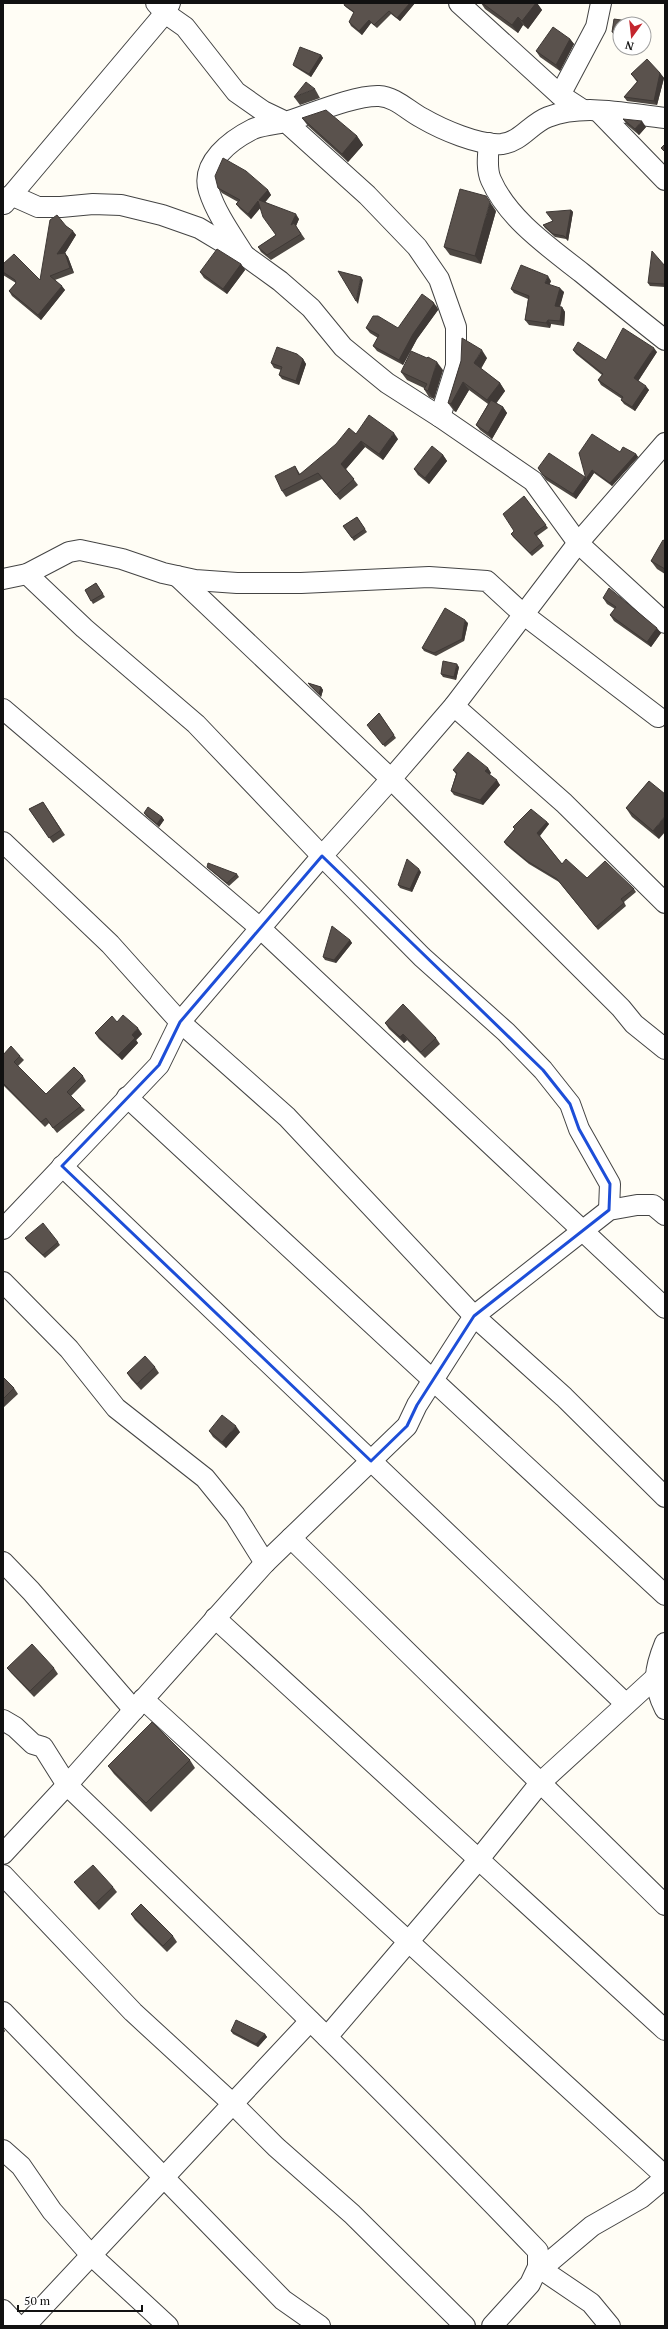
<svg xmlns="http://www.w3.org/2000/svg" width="668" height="2329" viewBox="0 0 668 2329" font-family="'PT Serif',serif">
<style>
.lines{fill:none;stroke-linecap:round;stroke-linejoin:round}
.minor-casing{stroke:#444;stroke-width:22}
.minor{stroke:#fff;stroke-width:20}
.wall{fill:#4d4742}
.shaded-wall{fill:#3f3936}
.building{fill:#5a524d;stroke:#3f3936}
.marked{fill:none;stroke:#1d4ed8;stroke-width:3;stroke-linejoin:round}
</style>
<rect width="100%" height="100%" fill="#fffdf5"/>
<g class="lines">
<g class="minor-casing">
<g id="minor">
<path d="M156 3 165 13 185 27 236 92 263 111 286 122C311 114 355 95 379 96 396 97 408 111 422 118 441 129 479 146 502 144 522 141 530 124 548 117 584 103 628 114 665 118"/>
<path d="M459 3 560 95 583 110"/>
<path d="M560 95 596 27 601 3"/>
<path d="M599 112 665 180"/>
<path d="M489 143C488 155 486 169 491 180 508 219 549 247 582 273 610 296 637 318 665 340"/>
<path d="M11 195 38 207H61L93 204 121 205 162 215 199 228 244 255 280 281 311 308 343 347 387 383 440 417 533 481 578 543 665 623"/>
<path d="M4 204 165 13 170 3"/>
<path d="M243 253C231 234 216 213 209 191 200 163 231 140 253 129 263 125 276 124 286 122L367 195 417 247 439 279 456 327V366L440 417"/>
<path d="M27 574 84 628 196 724 322 856 422 957 506 1032 543 1070 570 1104 579 1129 610 1184 609 1210"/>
<path d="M177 576 391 779 621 1008 634 1024 665 1049"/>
<path d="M3 579 27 574 69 552 80 550 122 559 163 573 195 580 237 583H301L429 577 487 581 523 614 658 717"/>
<path d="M454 706 564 803 665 903"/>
<path d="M3 709 260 928 665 1308"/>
<path d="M3 842 110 944 180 1022 287 1117 474 1316 564 1397 665 1497"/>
<path d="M127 1097 665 1595"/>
<path d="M62 1166 626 1704"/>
<path d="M3 1229 159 1065 180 1022 322 856 391 779 454 706 578 543 665 443"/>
<path d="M3 1282 69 1349 116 1408 205 1478 235 1515 265 1563"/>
<path d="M291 1538 665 1905"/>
<path d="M3 1562 31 1591 134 1710"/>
<path d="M215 1618 665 2030"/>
<path d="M665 1643C654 1670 652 1683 665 1709"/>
<path d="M143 1699 665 2176"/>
<path d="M3 1720 15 1727 33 1744 43 1747 67 1785 265 1563 407 1426 417 1405 474 1316 609 1210 637 1205H653L665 1215"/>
<path d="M3 1854 67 1785C226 1938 385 2091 538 2251V2267L530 2284 492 2326"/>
<path d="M3 1875 133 2012 233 2104 276 2147 352 2214 465 2326"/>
<path d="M3 2012 283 2300 320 2326"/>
<path d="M327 2037 479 1859 540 1783 656 1677"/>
<path d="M3 2150 21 2166 52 2211 91 2255 168 2326"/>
<path d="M538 2267 591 2303 610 2326"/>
<path d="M541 2269 592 2226 641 2198 665 2178"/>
<path d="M3 2310 18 2326"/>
<path d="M25 2326 310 2021"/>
</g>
</g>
<use href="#minor" class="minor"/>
</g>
<g class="wall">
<path d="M415 3 400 21 391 14 377 28 371 23 362 35 351 26 349 22 354 13 347 8 344 5Z"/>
<path d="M481 3H537L542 10 528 29 523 25 518 33 485 9Z"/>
<path d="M614 19 628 21 630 24H620V36L614 35 612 32Z"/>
<path d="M570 39 574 44 560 71 540 57 536 51Z"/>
<path d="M321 55 323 58 311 77 295 67 293 65Z"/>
<path d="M660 73 664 78 657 105 627 101 624 97 637 82 631 74Z"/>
<path d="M315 89 320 98 300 105 294 97Z"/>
<path d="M302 118 357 136 363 145 348 162 308 126Z"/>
<path d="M623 119 646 127 639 135 627 125Z"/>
<path d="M218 188 268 190 271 195 265 202 299 219 296 226 305 239 271 260 261 252 258 247 276 235 260 208 251 219 240 209 236 204 238 202 222 193Z"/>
<path d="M571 210 573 212 568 241 566 239 555 237 545 228 543 225 553 221Z"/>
<path d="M496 211 481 264 450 255 444 247Z"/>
<path d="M66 226 76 235 65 253 68 257 74 273 55 280 65 290 41 320 12 296 9 291 16 283 3 275V264L40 280Z"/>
<path d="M241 264 245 270 227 294 204 278 200 272Z"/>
<path d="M665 266V287L650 286 648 283Z"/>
<path d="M551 281 549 285 564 292 560 307H562L565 312 564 326 551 324 550 328 529 325 525 320 528 299 514 293 511 289Z"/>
<path d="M437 307 438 310 417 339 403 365 377 351 373 346 378 338 370 333 366 328H398Z"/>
<path d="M573 350 606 360 657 352 638 381 649 390 635 411 624 404 621 400 622 399 601 385 598 380 602 375 576 354Z"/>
<path d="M487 358 481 369 500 383 505 391 496 403 503 407 507 413 492 439 480 430 476 425 488 404 469 390 456 412 454 411 448 403 461 361Z"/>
<path d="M303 359 306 364 299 385 282 379 279 375 281 370 274 368 271 363Z"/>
<path d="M443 370 434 399 429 397 424 389V388L407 380 401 372Z"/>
<path d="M356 434 398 439 383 460 365 447 346 469 358 485 340 500 322 479 286 497 282 491 295 466 300 474Z"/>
<path d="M620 452 636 454 638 457 612 486 594 473 588 482 579 453Z"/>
<path d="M443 455 447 461 429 484 418 475 414 469Z"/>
<path d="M538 468 585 477 588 482 576 499 546 480Z"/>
<path d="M524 496 548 528 537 536 544 546 532 556 513 537 511 534 514 531Z"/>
<path d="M357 517 367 532 354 541 343 526Z"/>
<path d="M665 541V574L657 569 651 561Z"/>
<path d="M96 583 105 597 93 604 85 590Z"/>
<path d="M603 598 661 633 651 647 614 621 610 615 615 609 607 604Z"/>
<path d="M468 623 464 641 436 656 424 651 422 648Z"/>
<path d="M459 667 456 680 443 677 441 674Z"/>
<path d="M308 683 321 687 323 690 321 697 310 686Z"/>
<path d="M379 713 396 738 385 747 369 728Z"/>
<path d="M488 768 491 773 489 774 500 785 483 805 454 795 451 791 456 774 453 770Z"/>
<path d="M649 781 659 839 632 817 626 808Z"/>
<path d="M43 802 65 835 53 843 29 809Z"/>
<path d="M144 813 162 817 164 820 159 827 146 816Z"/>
<path d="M547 822 549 824 540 836 562 864 587 878 634 889 636 892 624 902 626 906 598 930 559 882 529 864 506 845 504 842 515 829 513 827Z"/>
<path d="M207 867 237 874 239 877 229 886 209 869Z"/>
<path d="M421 872 412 892 400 888 398 885Z"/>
<path d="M350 940 352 943 336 963 325 960 323 957Z"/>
<path d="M117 1022 142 1034 136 1040 138 1043 122 1060 99 1039 95 1033Z"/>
<path d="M385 1023 436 1038 440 1044 425 1058 407 1040 404 1043 389 1029Z"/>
<path d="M3 1055 20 1056 24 1060 18 1066 46 1094 83 1076 86 1081 71 1096 85 1110 57 1133 49 1123 45 1127 3 1085Z"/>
<path d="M25 1238 58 1242 60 1245 45 1258 27 1241Z"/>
<path d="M155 1367 159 1373 141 1390 131 1379 127 1373Z"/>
<path d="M3 1379 14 1388 18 1394 3 1408Z"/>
<path d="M209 1431 240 1432 226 1448 213 1437Z"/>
<path d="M7 1668H54L58 1674 34 1697 11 1673Z"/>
<path d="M190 1760 195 1768 151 1812 114 1774 108 1766Z"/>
<path d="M74 1882 113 1887 117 1892 99 1910 78 1887Z"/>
<path d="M131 1914 173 1936 177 1942 167 1952 135 1920Z"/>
<path d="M3 2028 5 2031 3 2034Z"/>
<path d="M231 2031 265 2034 267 2037 258 2047 233 2034Z"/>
</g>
<g class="shaded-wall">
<path d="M410 3H415L400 21 397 18Z"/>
<path d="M536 3H537L542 10 528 29 522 21Z"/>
<path d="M518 17 523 25 518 33 512 25Z"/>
<path d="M369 20 371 23 362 35 359 31Z"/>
<path d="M570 39 574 44 560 71 556 65Z"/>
<path d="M321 55 323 58 311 77 309 74Z"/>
<path d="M660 73 664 78 657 105 654 101Z"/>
<path d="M642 121 646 127 639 135 635 129Z"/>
<path d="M357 136 363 145 348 162 342 154Z"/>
<path d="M268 190 271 195 263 205 259 200Z"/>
<path d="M258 201 262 206 251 219 248 214Z"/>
<path d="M490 202 496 211 481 264 475 256Z"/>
<path d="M571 210 573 212 568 241 566 238Z"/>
<path d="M296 214 299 219 296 226 305 239 296 226 291 225Z"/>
<path d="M73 231 76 235 65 253 68 257 74 273 70 268 57 254Z"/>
<path d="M241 264 245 270 227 294 223 289Z"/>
<path d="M548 276 551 281 548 288 545 283Z"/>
<path d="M361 277 363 280 358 304 356 301Z"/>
<path d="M62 286 65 290 41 320 38 315Z"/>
<path d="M560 288 564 292 558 311 555 306Z"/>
<path d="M433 302 437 307 438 310 417 339 403 365 399 360 413 334Z"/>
<path d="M562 307 565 312 564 326 560 321Z"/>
<path d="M548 320 551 324 550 328 546 323Z"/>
<path d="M654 348 657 352 637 383 634 378Z"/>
<path d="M482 350 487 358 479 371 474 363Z"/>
<path d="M303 359 306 364 299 385 296 381Z"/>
<path d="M437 362 443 370 434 399 428 391Z"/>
<path d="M463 382 469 390 456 412 451 404Z"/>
<path d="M500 383 505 391 493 408 487 400Z"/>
<path d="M646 386 649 390 635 411 632 407Z"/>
<path d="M503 407 507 413 492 439 488 433Z"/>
<path d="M394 433 398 439 383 460 379 454Z"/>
<path d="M361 441 365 447 345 470 341 464Z"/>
<path d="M636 454 638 457 612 486 610 483Z"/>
<path d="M443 455 447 461 429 484 425 478Z"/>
<path d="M592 470 594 473 588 482 586 479Z"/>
<path d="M585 477 588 482 576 499 573 494Z"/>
<path d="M465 620 468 623 464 641 462 639Z"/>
<path d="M657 628 661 633 651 647 647 642Z"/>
<path d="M457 664 459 667 456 680 454 677Z"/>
<path d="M321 687 323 690 321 697 319 694Z"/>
<path d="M488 768 491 773 488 776 485 771Z"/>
<path d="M497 780 500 785 483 805 480 800Z"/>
<path d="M665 816V832L659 839 653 831Z"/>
<path d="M162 817 164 820 159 827 157 824Z"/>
<path d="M547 822 549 824 539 836 537 833Z"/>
<path d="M419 869 421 872 412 892 410 889Z"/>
<path d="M350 940 352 943 336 963 334 960Z"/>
<path d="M138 1028 142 1034 136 1040 138 1043 122 1060 118 1055 132 1035Z"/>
<path d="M403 1034 407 1040 404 1043 400 1037Z"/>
<path d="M236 1426 240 1432 226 1448 222 1442Z"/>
<path d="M265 2034 267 2037 258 2047 256 2044Z"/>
</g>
<g class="building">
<path d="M345 3H410L397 18 389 11 374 25 369 20 359 31 349 22 354 12 344 5Z"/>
<path d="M482 3H536L522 21 518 17 512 25Z"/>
<path d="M614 19 628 21 627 24H620V33L612 32Z"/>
<path d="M553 27 570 39 556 65 536 51Z"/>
<path d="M300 47 321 55 309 74 293 65Z"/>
<path d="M647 59 660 73 654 101 624 97 638 81 631 74Z"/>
<path d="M306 82 315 89 294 97Z"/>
<path d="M326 110 357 136 342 154 302 118Z"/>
<path d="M623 119 642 121 635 129Z"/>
<path d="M665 144V152L661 148Z"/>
<path d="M223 158 246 171 268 190 259 200 296 214 291 225 294 223 301 234 267 255 258 247 276 235 263 217 258 201 248 214 236 204 240 200 218 188 215 176Z"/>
<path d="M460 189 486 196 490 202 475 256 444 247Z"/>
<path d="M571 210 566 238 564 236 553 234 543 225 553 221 546 212Z"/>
<path d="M57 215 66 226 73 231 57 254 65 253 70 268 50 276 62 286 38 315 9 291 16 283 15 280 3 272V264L14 254 40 280 50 220Z"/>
<path d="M217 249 241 264 223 289 200 272Z"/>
<path d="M652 251 665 266V284L648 283Z"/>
<path d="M521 265 548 276 545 283 560 288 555 306 562 307 560 321 548 320 546 323 525 320 529 296 511 289Z"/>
<path d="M338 271 361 277 356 301Z"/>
<path d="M422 294 433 302 434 304 413 334 399 360 373 346 379 335 366 328 373 316H378L398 328Z"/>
<path d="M623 328 654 348 634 378 646 386 632 407 621 400 623 397 598 380 603 374 573 350 578 342 606 360Z"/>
<path d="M462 338 482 350 474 363 500 383 487 400 463 382 451 404 448 403 461 361Z"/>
<path d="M277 347 297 354 303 359 296 381 279 375 282 367 271 363Z"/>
<path d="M411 351 427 358 428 357 437 362 428 391 424 389 427 384 401 372Z"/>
<path d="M491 400 503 407 488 433 476 425Z"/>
<path d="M369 415 394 433 379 454 361 441 341 464 354 479 336 495 318 473 282 491 275 476 295 466 299 475 336 444 349 428 356 434Z"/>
<path d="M592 434 620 452 623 447 636 454 610 483 592 470 586 479 579 453Z"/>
<path d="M432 446 443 455 425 478 414 469Z"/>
<path d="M549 453 585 477 573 494 543 475 538 468Z"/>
<path d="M524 496 546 525 534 533 542 543 530 553 511 534 514 531 503 514Z"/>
<path d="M357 517 365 529 352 538 343 526Z"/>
<path d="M663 540 665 541V569L651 561Z"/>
<path d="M96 583 103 594 91 601 85 590Z"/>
<path d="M609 588 657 628 647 642 610 615 616 607 603 598Z"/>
<path d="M445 608 465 620 462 639 434 653 422 648Z"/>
<path d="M443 661 457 664 454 677 441 674Z"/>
<path d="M308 683 321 687 319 694Z"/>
<path d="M379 713 394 735 383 745 367 725Z"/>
<path d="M468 752 488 768 485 771 497 780 480 800 451 791 457 773 453 770Z"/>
<path d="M649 781 665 794V816L653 831 626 808Z"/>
<path d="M43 802 61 830 49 838 29 809Z"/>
<path d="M148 807 162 817 157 824 144 813Z"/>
<path d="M531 809 547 822 537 833 562 864 566 859 587 878 605 861 634 889 621 899 624 903 596 927 557 879 527 861 504 842 515 829 513 827Z"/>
<path d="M407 859 419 869 410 889 398 885Z"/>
<path d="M208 863 237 874 227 883 207 867Z"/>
<path d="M332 926 350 940 334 960 323 957Z"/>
<path d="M403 1004 436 1038 421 1052 403 1034 400 1037 385 1023Z"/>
<path d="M123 1015 138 1028 132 1035 135 1038 118 1055 95 1033 112 1016 117 1022Z"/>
<path d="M11 1046 20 1056 14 1062 46 1094 74 1067 83 1076 67 1092 81 1106 53 1128 46 1118 41 1122 3 1083V1055Z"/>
<path d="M43 1223 58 1242 43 1255 25 1238Z"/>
<path d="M145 1356 155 1367 137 1384 127 1373Z"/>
<path d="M4 1378 14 1388 3 1399V1379Z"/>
<path d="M222 1415 236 1426 222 1442 209 1431Z"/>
<path d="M32 1644 54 1668 30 1691 7 1668Z"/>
<path d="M152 1722 190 1760 146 1803 108 1766Z"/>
<path d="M93 1865 113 1887 95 1904 74 1882Z"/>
<path d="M141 1904 173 1936 163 1946 131 1914Z"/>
<path d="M236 2020 265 2034 256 2044 231 2031Z"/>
</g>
<path class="marked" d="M322 856 543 1070 570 1104 579 1129 610 1184 609 1210 474 1316 417 1405 407 1426 371 1461 62 1166 159 1065 180 1022Z"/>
<rect width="668" height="2329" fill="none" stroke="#111111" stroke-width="8"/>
<g transform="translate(632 36) rotate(195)"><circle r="19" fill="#ffffff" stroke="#a0a0a0"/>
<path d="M0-3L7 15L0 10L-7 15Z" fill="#c4262e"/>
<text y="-6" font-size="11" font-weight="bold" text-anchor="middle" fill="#111111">N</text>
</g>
<path d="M18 2305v6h124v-6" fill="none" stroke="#111111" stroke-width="2"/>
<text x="24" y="2305" font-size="12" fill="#111111" stroke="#ffffff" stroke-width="3" paint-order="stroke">50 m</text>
</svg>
